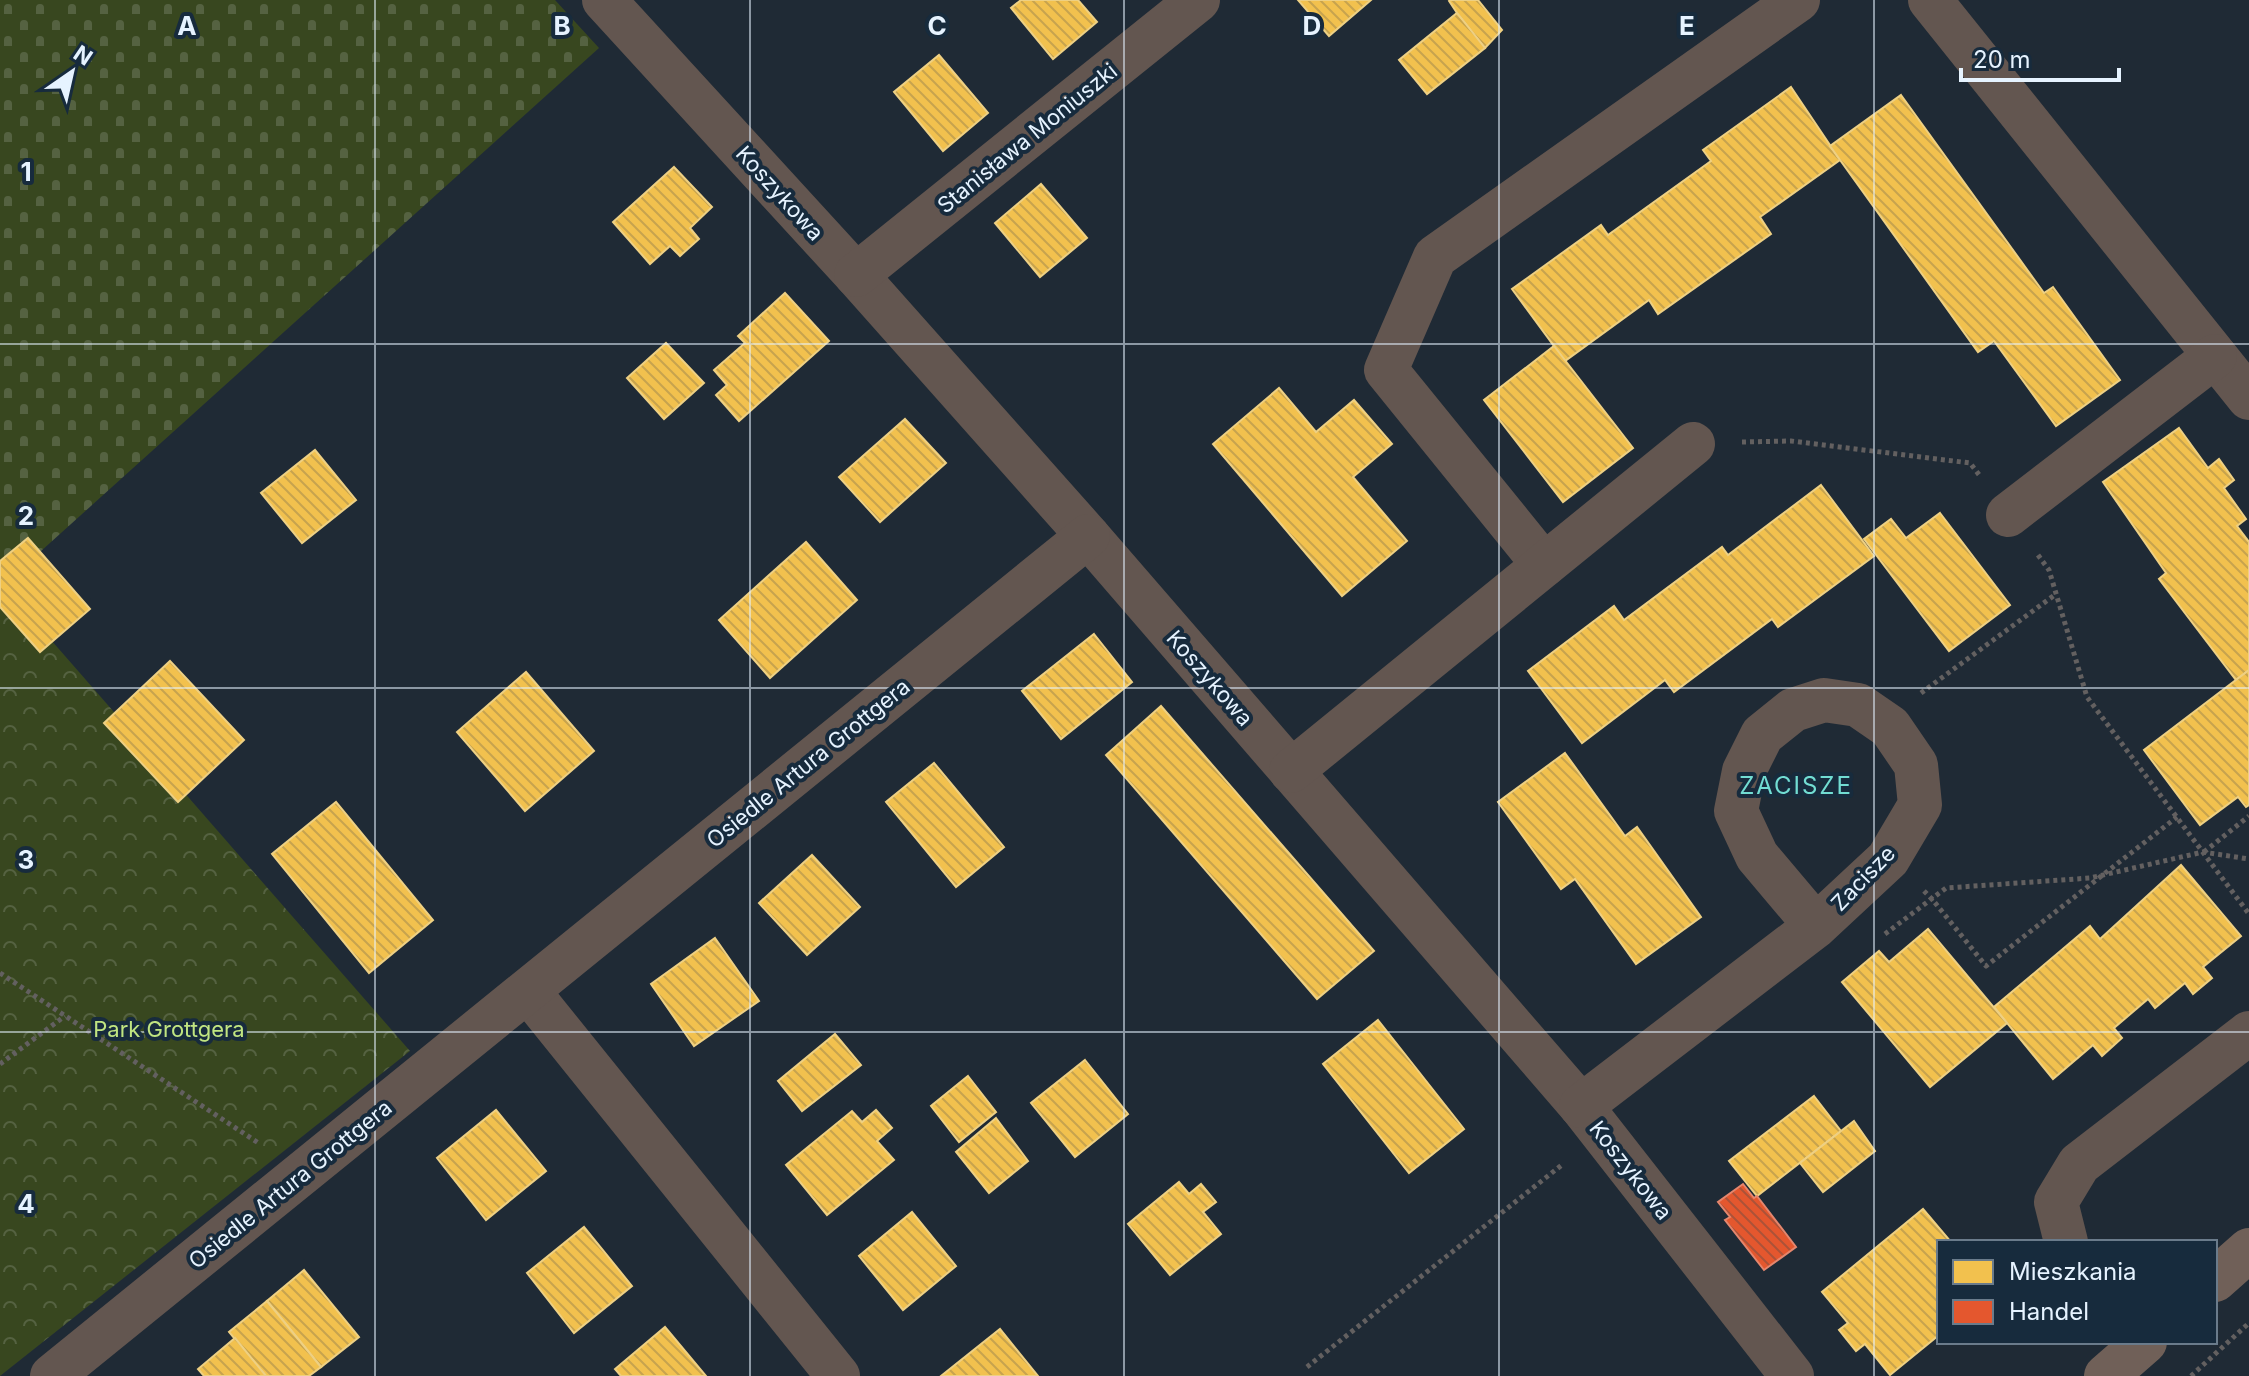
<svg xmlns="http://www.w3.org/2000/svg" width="2249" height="1376" viewBox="0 0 2249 1376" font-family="Inter,sans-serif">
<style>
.forest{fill:url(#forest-crowns)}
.cemetery{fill:url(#cemetery-stones)}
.homes{fill:url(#homes-back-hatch);stroke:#eed083;stroke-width:2}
.shops{fill:url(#shops-back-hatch);stroke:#e5866d;stroke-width:2}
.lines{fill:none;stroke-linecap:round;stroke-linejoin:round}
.path{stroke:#636060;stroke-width:5;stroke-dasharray:4 4;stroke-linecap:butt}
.street{stroke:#635650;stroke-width:44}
.secondary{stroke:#706058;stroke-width:44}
.grid{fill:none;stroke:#e6f3ff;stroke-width:2;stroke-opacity:0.55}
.labels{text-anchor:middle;stroke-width:8;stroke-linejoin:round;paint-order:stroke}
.street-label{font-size:22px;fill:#e6f3ff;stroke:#172b3d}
.park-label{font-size:22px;fill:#c1e581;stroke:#172b3d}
.neighbourhood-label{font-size:24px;letter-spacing:2px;fill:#72ddd3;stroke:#172b3d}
.grid-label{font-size:26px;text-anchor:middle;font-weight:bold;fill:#e6f3ff;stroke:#172b3d;stroke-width:8;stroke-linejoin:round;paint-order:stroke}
</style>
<defs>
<pattern id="forest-crowns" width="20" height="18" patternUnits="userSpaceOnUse" patternTransform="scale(2)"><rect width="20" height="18" fill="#38471f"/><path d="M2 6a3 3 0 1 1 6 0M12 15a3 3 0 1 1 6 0" fill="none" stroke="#556241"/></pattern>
<pattern id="cemetery-stones" width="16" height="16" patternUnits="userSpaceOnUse" patternTransform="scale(2)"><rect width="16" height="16" fill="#38471f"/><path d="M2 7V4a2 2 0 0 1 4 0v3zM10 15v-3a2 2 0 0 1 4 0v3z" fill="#556241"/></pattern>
<pattern id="homes-back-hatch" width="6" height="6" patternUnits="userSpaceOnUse" patternTransform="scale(2)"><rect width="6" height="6" fill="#f2c14e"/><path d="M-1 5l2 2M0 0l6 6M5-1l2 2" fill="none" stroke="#c7a34e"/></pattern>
<pattern id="shops-back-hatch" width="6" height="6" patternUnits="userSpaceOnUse" patternTransform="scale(2)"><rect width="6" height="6" fill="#e4572e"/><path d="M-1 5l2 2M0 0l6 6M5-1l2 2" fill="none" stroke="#ac5238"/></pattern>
</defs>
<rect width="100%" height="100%" fill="#1f2a35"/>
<path class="forest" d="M3 585 410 1051 0 1376V588Z"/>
<path class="cemetery" d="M0 0H555L599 48 0 588Z"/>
<g class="homes">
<path d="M1021 0H1078L1097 22 1053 59 1011 8Z"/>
<path d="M1298 0H1371L1329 36Z"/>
<path d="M1450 0H1478L1502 30 1485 48 1457 13 1449 1Z"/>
<path d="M1457 13 1485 48 1427 94 1399 60Z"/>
<path d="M939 55 988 113 943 151 894 92Z"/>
<path d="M1791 87 1840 160 1760 217 1771 234 1658 314 1649 300 1565 361 1512 289 1601 225 1608 235 1711 161 1703 150Z"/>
<path d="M1901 95 2044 293 2053 287 2120 380 2056 426 1994 341 1978 352 1830 146Z"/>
<path d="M674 167 712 207 690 228 699 239 680 256 670 246 650 264 613 222Z"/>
<path d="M1041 184 1087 238 1040 277 995 223Z"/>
<path d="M785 293 829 341 739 421 716 395 727 385 714 370 745 343 738 336Z"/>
<path d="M666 343 704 383 664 419 627 378Z"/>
<path d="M1554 346 1633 448 1563 502 1484 400Z"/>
<path d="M1279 388 1316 432 1354 400 1392 444 1353 477 1407 541 1342 596 1213 444Z"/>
<path d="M905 419 946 463 880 522 839 477Z"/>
<path d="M2179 428 2208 468 2219 459 2234 480 2224 488 2246 519 2237 526 2249 542V670L2236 680 2159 579 2166 573 2103 482Z"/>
<path d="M315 450 356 500 302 543 261 493Z"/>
<path d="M1821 485 1874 556 1778 627 1772 619 1674 692 1665 680 1582 743 1528 671 1614 606 1624 620 1722 547 1728 555Z"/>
<path d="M1940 513 2010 605 1949 651 1864 539 1891 519 1906 538Z"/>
<path d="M28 538 90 609 40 652 0 607V561Z"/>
<path d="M806 542 857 600 770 678 719 620Z"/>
<path d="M1094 634 1132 682 1061 739 1022 691Z"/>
<path d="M170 661 244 740 178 802 104 723Z"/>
<path d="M2249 670V805L2246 807 2238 797 2200 825 2144 750Z"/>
<path d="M526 672 594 751 525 811 457 732Z"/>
<path d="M1161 706 1374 951 1317 999 1106 755Z"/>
<path d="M1565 753 1625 836 1637 827 1701 917 1636 964 1575 879 1561 889 1498 802Z"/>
<path d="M934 763 1004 847 956 887 886 802Z"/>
<path d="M336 802 433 920 369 973 272 854Z"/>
<path d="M812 855 860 907 807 955 759 903Z"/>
<path d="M2181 865 2241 936 2203 967 2212 978 2193 994 2185 983 2155 1008 2148 999 2114 1028 2122 1038 2102 1056 2093 1045 2053 1079 1994 1007 2090 926 2100 939Z"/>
<path d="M1928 929 2007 1023 1930 1087 1842 982 1879 951 1889 962Z"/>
<path d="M715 938 759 1001 694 1046 651 984Z"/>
<path d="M1378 1020 1464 1129 1409 1173 1323 1064Z"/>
<path d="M835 1034 861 1065 802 1111 778 1081Z"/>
<path d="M1085 1060 1128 1114 1075 1157 1031 1103Z"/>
<path d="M968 1076 996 1112 959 1142 931 1106Z"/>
<path d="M1814 1096 1841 1131 1757 1196 1729 1161Z"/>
<path d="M496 1110 546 1171 486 1220 437 1158Z"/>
<path d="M876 1110 892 1128 877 1141 894 1160 827 1215 786 1165 852 1111 862 1122Z"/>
<path d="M996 1118 1028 1161 989 1193 956 1152Z"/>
<path d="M1854 1121 1875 1151 1823 1192 1800 1163Z"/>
<path d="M1179 1182 1189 1194 1201 1184 1216 1202 1203 1212 1221 1234 1170 1275 1128 1224Z"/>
<path d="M1923 1209 1951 1242H1939V1335L1890 1375 1865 1344 1856 1351 1839 1330 1848 1323 1822 1292Z"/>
<path d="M912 1212 956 1266 903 1310 859 1256Z"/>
<path d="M584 1227 632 1286 574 1333 527 1273Z"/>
<path d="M304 1270 359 1337 321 1367 267 1301Z"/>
<path d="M267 1301 321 1367 309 1376H266L229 1332Z"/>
<path d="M665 1327 706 1376H621L615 1369Z"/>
<path d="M1000 1329 1038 1376H941Z"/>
<path d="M235 1338 266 1376H204L198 1369Z"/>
</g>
<path class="shops" d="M1743 1184 1754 1198 1757 1196 1796 1247 1764 1270 1725 1220 1730 1217 1718 1202Z"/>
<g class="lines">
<g class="path">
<path d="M1742 442 1791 441 1970 463 1980 476"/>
<path d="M2038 555 2049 570 2087 697 2249 914"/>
<path d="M1921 693 2056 594"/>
<path d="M2204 852 2249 816"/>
<path d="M1924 891 1932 899 1986 966 2177 817"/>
<path d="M1885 934 1946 888 2090 878 2203 852 2249 859"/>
<path d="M0 973 260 1144"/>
<path d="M0 1064 65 1016"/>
<path d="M1307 1367 1563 1164"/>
<path d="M2191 1376 2249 1323"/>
</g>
<g class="street">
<path d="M604 0 856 275 1088 536 1581 1106 1792 1376"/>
<path d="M1930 0 2249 398"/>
<path d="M856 275 1198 0"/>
<path d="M2008 515 2215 356"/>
<path d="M1544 565 1386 370 1435 257 1798 0"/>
<path d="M1291 771 1693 444"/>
<path d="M528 991 838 1376"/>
<path d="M1581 1106 1816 926 1888 859 1920 805 1916 765 1890 727 1858 705 1824 700 1793 710 1762 735 1744 771 1736 811 1757 856 1816 926"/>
<path d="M2066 1242 2056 1202 2079 1164 2249 1033"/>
<path d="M52 1376 1088 536"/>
</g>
<g class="secondary">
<path d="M2215 1280 2249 1250"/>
<path d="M2106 1376 2145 1342"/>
</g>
</g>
<path class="grid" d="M375 0V1376M750 0V1376M1124 0V1376M1499 0V1376M1874 0V1376M0 344H2249M0 688H2249M0 1032H2249"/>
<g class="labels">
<g class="street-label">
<text transform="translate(1027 138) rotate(-39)" y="8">Stanisława Moniuszki</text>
<text transform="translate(780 193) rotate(48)" y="8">Koszykowa</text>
<text transform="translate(1210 678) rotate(49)" y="8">Koszykowa</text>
<text transform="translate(808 763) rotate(-39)" y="8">Osiedle Artura Grottgera</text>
<text transform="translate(1863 878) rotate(-46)" y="8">Zacisze</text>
<text transform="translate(1631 1170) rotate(52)" y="8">Koszykowa</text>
<text transform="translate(290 1184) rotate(-39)" y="8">Osiedle Artura Grottgera</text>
</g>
<g class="park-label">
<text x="169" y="1037">Park Grottgera</text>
</g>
<g class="neighbourhood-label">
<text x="1796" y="794">ZACISZE</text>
</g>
</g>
<g class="grid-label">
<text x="187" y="35">A</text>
<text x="562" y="35">B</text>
<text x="937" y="35">C</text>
<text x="1312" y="35">D</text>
<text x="1687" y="35">E</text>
<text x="26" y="181">1</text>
<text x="26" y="525">2</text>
<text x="26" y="869">3</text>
<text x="26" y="1213">4</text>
</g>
<rect x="1937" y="1240" width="280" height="104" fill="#172b3d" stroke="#6a7b8b" stroke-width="2"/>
<rect x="1953" y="1260" width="40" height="24" fill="#f2c14e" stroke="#6a7b8b" stroke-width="2"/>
<text x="2009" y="1280" font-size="24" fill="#e6f3ff">Mieszkania</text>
<rect x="1953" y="1300" width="40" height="24" fill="#e4572e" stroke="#6a7b8b" stroke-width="2"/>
<text x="2009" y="1320" font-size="24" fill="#e6f3ff">Handel</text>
<g transform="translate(72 72) rotate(34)" stroke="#172b3d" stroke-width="6" paint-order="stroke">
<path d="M0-6L14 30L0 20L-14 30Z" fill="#e6f3ff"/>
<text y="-12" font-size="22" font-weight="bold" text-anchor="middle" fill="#e6f3ff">N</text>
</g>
<path d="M1961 68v12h158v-12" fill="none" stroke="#e6f3ff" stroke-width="4"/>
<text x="1973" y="68" font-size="24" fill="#e6f3ff" stroke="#172b3d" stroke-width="6" paint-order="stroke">20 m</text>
</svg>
